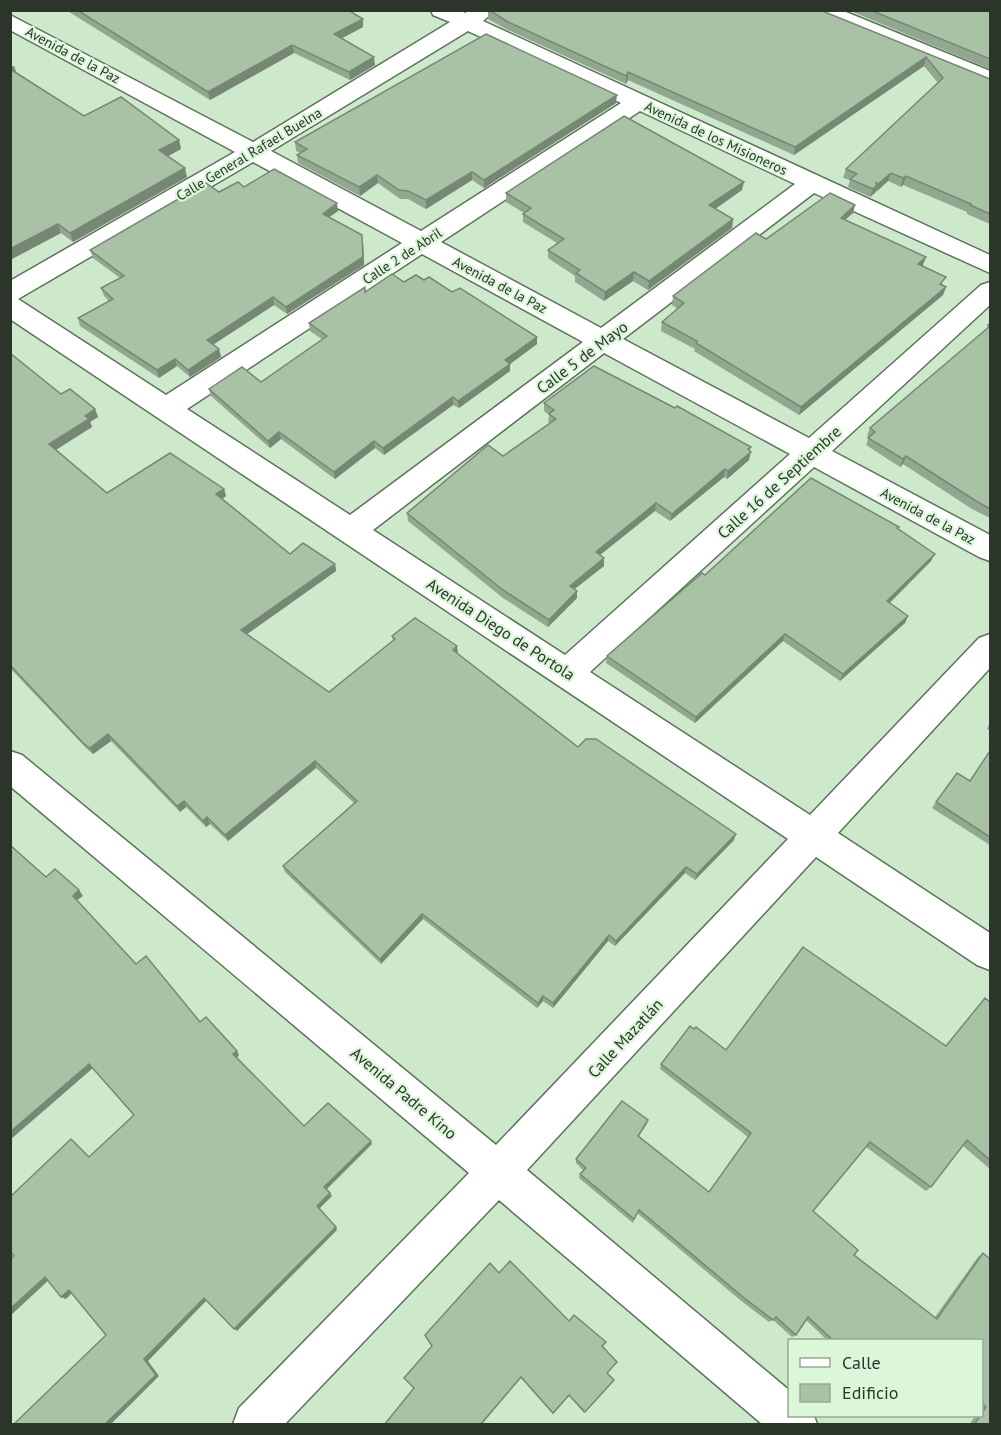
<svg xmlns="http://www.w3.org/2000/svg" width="1001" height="1435" viewBox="0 0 1001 1435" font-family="'PT Sans',sans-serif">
<rect width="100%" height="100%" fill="#cee8cc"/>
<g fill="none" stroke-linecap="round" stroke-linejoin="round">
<defs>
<g id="minor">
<path d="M431 10H460L465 13 470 10H490L492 13 483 21 990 255V273L814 193 623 339 809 438 981 285 990 282V305L832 451 990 535V561L979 557 814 467 590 672 810 815 979 638 990 634V668L838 833 990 933V970L977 965 816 857 527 1170 790 1391V1416H814L817 1424H762L499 1200 285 1424H233L239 1408 469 1173 10 786V751L22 755 496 1145 788 839 10 319V281L235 152 10 30V15L253 142 450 22 433 15ZM468 31 621 103 421 231 271 151ZM640 111 795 184 601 328 441 242ZM253 162 402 243 166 395 18 299ZM422 254 583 342 350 515 187 409ZM604 353 790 454 565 655 373 530Z"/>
<polygon points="811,10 841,10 990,71 990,86 813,15"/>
</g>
</defs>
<!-- minor casing -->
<use href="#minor" stroke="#5c735a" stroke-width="3"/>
<!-- minor -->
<use href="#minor" fill="#fff" fill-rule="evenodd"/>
</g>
<!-- wall -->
<g fill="#91a78f">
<polygon points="66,10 348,10 363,27 342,38 375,65 350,80 294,53 210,100"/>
<polygon points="820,10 990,79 990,224 967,214 967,212 903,185 901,187 888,181 870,197 848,187 850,180 843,178 846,169 938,83 924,66 794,155 628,80 626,84 508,30 488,19 488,11"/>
<polygon points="848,10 990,10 990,69"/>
<polygon points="14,66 16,72 84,116 179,140 181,149 168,156 187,177 73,242 61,233 10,260"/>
<polygon points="616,103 484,188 472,180 426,209 408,199 400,199 378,183 360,196 298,163 297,155 301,153 296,151 295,142"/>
<polygon points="244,187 338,211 329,217 363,242 364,265 287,314 274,305 213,345 219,349 221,357 190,377 177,366 159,378 80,326 78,318 109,301 104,296 101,288 120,278 93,258 90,250"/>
<polygon points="742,190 715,209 733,219 732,228 648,290 633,281 604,301 575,282 575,276 548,258 548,250 557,243 523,222 523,214 524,213 506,202 506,193"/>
<polygon points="855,205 853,213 845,220 926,257 922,266 946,287 943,295 799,415 694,351 695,349 661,331 662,322 678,309 672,305 673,296 766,239"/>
<polygon points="424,280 452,292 537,337 537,344 510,364 510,371 459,408 453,405 384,455 375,448 335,479 281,439 270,448 211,396 209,389 261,382 323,340 310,331 309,323 365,292 404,282"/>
<polygon points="990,323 990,518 972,509 903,464 900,467 866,445 869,437 867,436 870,428 986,330 988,325"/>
<polygon points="10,353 61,394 95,409 98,417 90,422 92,427 56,450 107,493 224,489 226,496 223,499 290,554 335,564 336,571 247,634 329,692 393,641 392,636 457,646 457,653 578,747 734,840 695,880 685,873 615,946 608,941 553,1008 543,1001 537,1008 423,919 381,964 285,872 283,866 354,803 316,768 228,841 210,824 206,827 186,807 180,812 111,741 93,754 87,749 10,668"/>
<polygon points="544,403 750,451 749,460 727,479 724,477 670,521 655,511 600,555 604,566 575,589 577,598 548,627 503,598 408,521 407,513 503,456 550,423 548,422 549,415 544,411"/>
<polygon points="898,529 931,561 890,603 908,616 905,623 840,681 783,641 695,723 606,663 607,656 705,575"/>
<polygon points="990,723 990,731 987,729"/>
<polygon points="990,751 990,845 932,808 936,802 970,781"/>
<polygon points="985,998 990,1002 990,1169 963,1146 931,1187 926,1191 866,1147 813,1211 854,1255 935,1317 978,1257 983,1253 990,1425 969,1425 975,1416 981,1416 981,1341 828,1341 806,1320 796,1335 792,1337 773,1320 769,1322 740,1300 637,1213 633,1223 579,1178 580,1174 583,1170 576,1163 576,1159 648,1120 647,1124 639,1136 709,1192 748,1137 660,1069 661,1064 726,1050 946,1046"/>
<polygon points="499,1273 569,1321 606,1342 603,1346 607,1373 614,1380 584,1413 569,1396 553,1414 521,1378 481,1425 384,1425 414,1388"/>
</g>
<!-- shaded-wall -->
<g fill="#768874">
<polygon points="363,19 363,27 335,42 334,34"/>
<polygon points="292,45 294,53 210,100 208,92"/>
<polygon points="374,57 375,65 350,80 349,72"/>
<polygon points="926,57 924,66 794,155 795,147"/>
<polygon points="14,66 17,75 10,71 10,67"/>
<polygon points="628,72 628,80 626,84 626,76"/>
<polygon points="617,95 616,103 484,188 484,180"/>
<polygon points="179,140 181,149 161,160 159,150"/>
<polygon points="185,168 187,177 73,242 70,233"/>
<polygon points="472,172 472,180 426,209 426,200"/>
<polygon points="891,173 888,181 876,192 878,184"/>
<polygon points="377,175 378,183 360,196 359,187"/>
<polygon points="906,176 903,185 901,187 903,178"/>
<polygon points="744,182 742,190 708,214 709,205"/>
<polygon points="877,185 875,193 870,197 873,189"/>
<polygon points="337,203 338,211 324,221 323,214"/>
<polygon points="855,205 853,213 838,226 841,218"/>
<polygon points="733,219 732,228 648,290 649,281"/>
<polygon points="58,224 61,233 10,260 10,249"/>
<polygon points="363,242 364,265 287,314 286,307"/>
<polygon points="926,257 923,265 915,273 918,264"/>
<polygon points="634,272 633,281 604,301 605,292"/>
<polygon points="946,287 943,295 799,415 801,407"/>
<polygon points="273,297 274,305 209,347 207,340"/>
<polygon points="537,337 537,344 510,364 510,371 459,408 458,401 505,360"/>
<polygon points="219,349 221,357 190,377 188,370"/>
<polygon points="175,359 177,366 159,378 157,370"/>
<polygon points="453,397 453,405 384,455 383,448"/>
<polygon points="95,409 98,417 90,422 92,427 52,452 49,444 85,416"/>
<polygon points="279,432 281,439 270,448 268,441"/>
<polygon points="374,441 375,448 335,479 334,472"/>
<polygon points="751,447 749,453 751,452 749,460 727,479 728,471"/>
<polygon points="906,456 903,464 900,467 903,459"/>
<polygon points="725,469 724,477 670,521 672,514"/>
<polygon points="224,489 226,496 219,501 216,494"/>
<polygon points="656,503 655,511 595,559 596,552"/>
<polygon points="935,554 931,561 884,608 887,601"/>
<polygon points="604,558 604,566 569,593 570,586"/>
<polygon points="335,564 336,571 243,637 241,630"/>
<polygon points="577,591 577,598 548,627 549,620"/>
<polygon points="908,616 905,623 840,681 843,674"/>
<polygon points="785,634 783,641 695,723 696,717"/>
<polygon points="457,646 458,653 453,657 453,650"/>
<polygon points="108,734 111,741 93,754 90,748"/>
<polygon points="315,761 316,768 228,841 225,835"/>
<polygon points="184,801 186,807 180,812 177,806"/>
<polygon points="207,817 210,824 206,827 203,821"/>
<polygon points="736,834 734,840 695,880 697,874"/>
<polygon points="686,867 685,873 615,946 616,941"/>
<polygon points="79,890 83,896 76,901 73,896"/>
<polygon points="422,914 423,919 381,964 380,959"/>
<polygon points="609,935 608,941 553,1008 553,1003"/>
<polygon points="543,996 543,1001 537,1008 538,1003"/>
<polygon points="237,1051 239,1055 236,1059 233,1054"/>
<polygon points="89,1064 93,1068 10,1140 10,1132"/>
<polygon points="371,1141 372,1144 326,1190 324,1187"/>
<polygon points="330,1193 332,1196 319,1209 317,1206"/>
<polygon points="336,1227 337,1230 237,1331 234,1329"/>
<polygon points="45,1277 50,1279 10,1316 10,1309"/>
<polygon points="69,1290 73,1292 66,1299 61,1297"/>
<polygon points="204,1298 207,1300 148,1361 159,1376 110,1425 104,1425 144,1359"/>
<polygon points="521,1377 481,1425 480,1425"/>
</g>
<!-- building -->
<g fill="#a9c2a6" stroke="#768874" stroke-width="1.5">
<polygon points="77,10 348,10 363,19 334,34 374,57 349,72 292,45 208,92"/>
<polygon points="489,10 820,10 990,79 990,214 970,205 971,204 906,176 903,178 891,173 878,184 876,183 877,185 873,189 850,179 857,174 846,169 943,78 926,57 795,147 628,72 626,76 508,22"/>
<polygon points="870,10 990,10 990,59"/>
<polygon points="486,34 617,95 484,180 472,172 426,200 408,191 399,190 377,175 359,187 297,155 307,149 295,142"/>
<polygon points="10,69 84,116 121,97 179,140 159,150 185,168 70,233 58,224 10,249"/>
<polygon points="624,116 744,182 709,205 733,219 649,281 634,272 605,292 576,273 580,270 548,250 564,239 523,214 531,208 506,193"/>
<polygon points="274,169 337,203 323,214 362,235 363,257 286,307 273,297 207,340 219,349 188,370 175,359 157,370 78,318 113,299 101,288 124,276 90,250 206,183 219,192 238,182 244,187"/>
<polygon points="830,193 855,205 841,218 926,257 918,264 946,277 940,284 946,287 801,407 696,343 697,341 662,322 684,303 673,296 756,233 766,239"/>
<polygon points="392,274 404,282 416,275 424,280 429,277 452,292 460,288 537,337 505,360 510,364 458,401 453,397 383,448 374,441 334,472 279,432 268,441 209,389 242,367 261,382 327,336 309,323 365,287 365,292"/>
<polygon points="990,323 990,509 976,501 906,456 903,459 868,438 875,432 870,428 990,326 988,325"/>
<polygon points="10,353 61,394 70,389 95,409 85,416 89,419 49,444 107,493 170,453 224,489 216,494 290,554 303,543 335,564 241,630 329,692 395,639 392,636 415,618 457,646 453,650 578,747 586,739 596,739 736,834 697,874 686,867 616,941 609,935 553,1003 543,996 538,1003 422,914 380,959 283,866 357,801 315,761 225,835 207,817 203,821 184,801 177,806 108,734 90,748 83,743 10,665"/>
<polygon points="594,366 675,408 677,406 751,447 748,449 751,452 728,471 725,469 672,514 656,503 596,552 604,558 570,586 577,591 549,620 503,590 407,513 488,445 503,456 556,419 549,414 554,410 544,403"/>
<polygon points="811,478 899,527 897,528 935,554 887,601 908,616 843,674 785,634 696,717 607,656 702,573 705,575"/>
<polygon points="990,751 990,837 936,802 957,773 970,781"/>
<polygon points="10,845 46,877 55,869 79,890 73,896 136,964 146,956 200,1022 206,1017 237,1051 233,1054 304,1126 328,1103 371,1141 324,1187 330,1193 317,1206 336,1227 234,1329 204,1298 144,1359 156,1375 104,1425 13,1425 106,1335 69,1290 61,1297 45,1277 10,1309 10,1260 14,1256 10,1251 10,1197 71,1139 89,1157 134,1115 89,1064 10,1132"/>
<polygon points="803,947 946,1046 985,998 990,1002 990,1160 967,1140 931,1187 870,1142 813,1211 858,1250 854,1255 937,1319 983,1253 990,1259 990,1425 974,1425 980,1416 981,1416 981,1414 986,1407 981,1402 981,1341 834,1341 808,1317 796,1335 776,1317 773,1320 743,1297 639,1210 634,1219 580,1174 586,1168 576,1159 622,1101 648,1120 638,1136 709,1192 751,1133 661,1064 690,1026 694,1029 696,1027 726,1050"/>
<polygon points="510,1261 569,1321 574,1315 606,1342 602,1346 617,1362 607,1373 614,1380 585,1412 569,1395 553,1413 521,1377 480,1425 384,1425 414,1388 404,1378 432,1346 425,1335 490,1263 499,1273"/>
</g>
<g text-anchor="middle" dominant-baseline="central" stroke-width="4.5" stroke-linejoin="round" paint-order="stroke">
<!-- far-street labels -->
<g font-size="14" fill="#2b352a" stroke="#dbf6d9">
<text transform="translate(73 55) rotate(28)">Avenida de la Paz</text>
<text transform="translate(716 138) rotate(25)">Avenida de los Misioneros</text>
<text transform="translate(249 154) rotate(-31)">Calle General Rafael Buelna</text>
<text transform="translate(402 256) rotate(-33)">Calle 2 de Abril</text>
<text transform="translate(500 285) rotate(28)">Avenida de la Paz</text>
<text transform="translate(928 516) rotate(28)">Avenida de la Paz</text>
</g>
<!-- street labels -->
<g font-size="16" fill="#2b352a" stroke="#dbf6d9">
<text transform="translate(582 357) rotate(-37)">Calle 5 de Mayo</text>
<text transform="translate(779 482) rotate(-42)">Calle 16 de Septiembre</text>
<text transform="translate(501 629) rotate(33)">Avenida Diego de Portola</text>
<text transform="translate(625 1038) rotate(-47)">Calle Mazatlán</text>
<text transform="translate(404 1093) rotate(40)">Avenida Padre Kino</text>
</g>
</g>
<!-- border -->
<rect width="1001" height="1435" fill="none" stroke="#2b352a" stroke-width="24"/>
<!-- legend -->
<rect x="788" y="1339" width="195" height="78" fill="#dbf6d9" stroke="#95a993" stroke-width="1.5"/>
<rect x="800" y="1358" width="30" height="9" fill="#ffffff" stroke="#95a993" stroke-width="1.5"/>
<text x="842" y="1369" font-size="18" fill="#2b352a">Calle</text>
<rect x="800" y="1384" width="30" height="18" fill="#a9c2a6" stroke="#95a993" stroke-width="1.5"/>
<text x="842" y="1399" font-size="18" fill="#2b352a">Edificio</text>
</svg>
